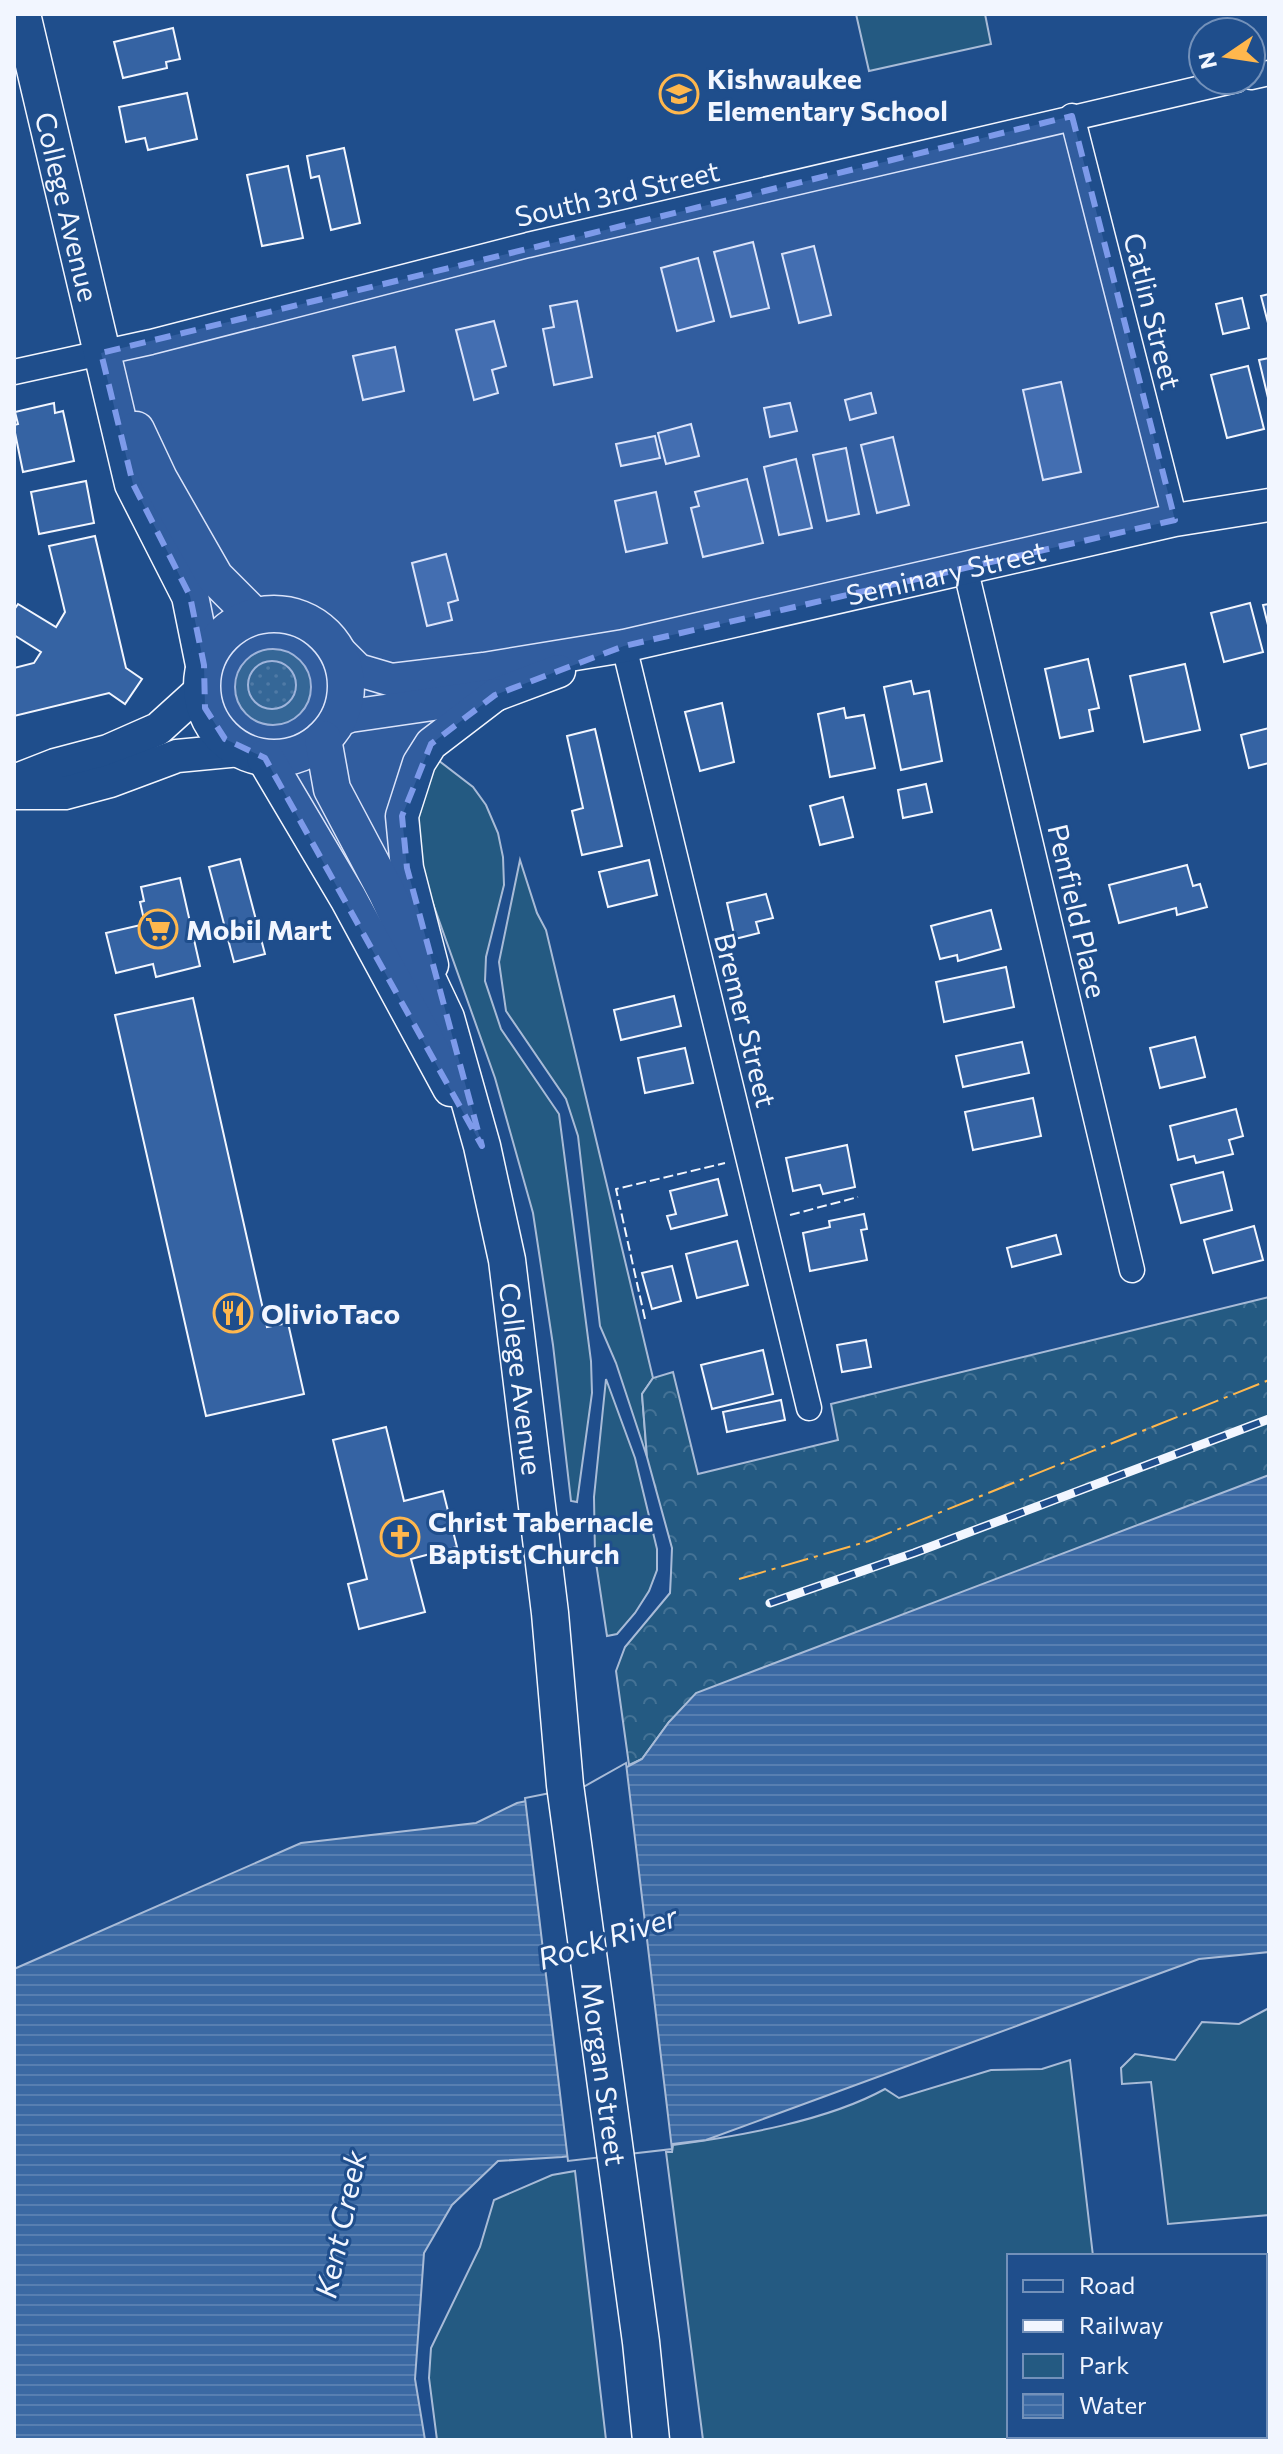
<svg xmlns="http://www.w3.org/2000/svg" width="1283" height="2454" viewBox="0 0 1283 2454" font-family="Commissioner,sans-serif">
<defs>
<pattern id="forest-crowns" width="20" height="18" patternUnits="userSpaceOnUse" patternTransform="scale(2)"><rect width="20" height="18" fill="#245a82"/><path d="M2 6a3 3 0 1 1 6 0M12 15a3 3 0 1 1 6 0" fill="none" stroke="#447295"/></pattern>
<pattern id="garden-dots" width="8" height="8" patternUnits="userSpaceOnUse" patternTransform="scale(2)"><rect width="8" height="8" fill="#245a82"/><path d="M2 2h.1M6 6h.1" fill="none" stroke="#447295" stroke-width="1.8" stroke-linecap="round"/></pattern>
<pattern id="water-rules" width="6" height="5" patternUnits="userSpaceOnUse" patternTransform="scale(2)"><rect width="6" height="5" fill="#3b69a3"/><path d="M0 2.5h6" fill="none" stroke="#587fb1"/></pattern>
</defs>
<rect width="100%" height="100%" fill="#1f4e8c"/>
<!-- green -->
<g fill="#245a82" stroke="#a8bbd7" stroke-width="2">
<polygon points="856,14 985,14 991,44 869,71"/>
<circle cx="273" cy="687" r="38"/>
<polygon points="434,757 473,787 486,805 498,833 503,857 504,885 486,957 485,981 501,1029 559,1114 591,1361 592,1393 577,1502 571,1501 553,1345 533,1213 495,1078 420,867 414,810"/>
<polygon points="520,860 537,913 546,930 653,1378 642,1394 647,1457 616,1363 600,1326 578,1136 566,1099 506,1011 499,962"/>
<polygon points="606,1379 635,1458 657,1549 657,1570 649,1591 635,1613 617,1634 607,1636 595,1556 594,1497"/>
<polygon points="1269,2008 1269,2215 1168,2224 1151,2082 1122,2084 1121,2068 1135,2054 1175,2060 1202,2022 1239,2024"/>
<path d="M1070 2060 1093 2256H1009V2436H1114V2440H703L666 2152H672L673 2145C739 2136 827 2121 885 2089L899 2098 991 2070 1042 2069Z"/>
<polygon points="575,2171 606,2440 437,2440 429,2378 431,2348 480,2247 494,2200 552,2175"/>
</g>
<!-- forest -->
<polygon fill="url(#forest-crowns)" stroke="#a8bbd7" stroke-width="2" points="1269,1297 1269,1476 669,1722 642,1759 629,1765 616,1671 625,1647 670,1593 671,1573 672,1548 647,1457 642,1394 653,1378 673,1372 698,1474 838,1440 831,1404"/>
<!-- garden -->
<circle fill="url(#garden-dots)" stroke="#a8bbd7" stroke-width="2" cx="272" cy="685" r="24"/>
<!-- water -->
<polygon fill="url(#water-rules)" stroke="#a8bbd7" stroke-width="2" points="1269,1475 1269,1952 1199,1959 706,2140 562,2157 498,2161 452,2205 424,2253 415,2379 425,2440 14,2440 14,1969 301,1843 476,1823 517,1803 586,1789 642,1759 669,1722 696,1693"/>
<!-- pier -->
<polygon fill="#1f4e8c" stroke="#a8bbd7" stroke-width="2" points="626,1763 672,2149 568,2161 525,1798 585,1786"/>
<!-- building -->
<g fill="#3563a3" stroke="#f2f6ff" stroke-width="2">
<polygon points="173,28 180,59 166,62 167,68 123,78 114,42"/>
<polygon points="187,93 197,139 148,150 145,138 126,142 119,107"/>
<polygon points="344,148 360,223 331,230 319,176 311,178 307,156"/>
<polygon points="288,166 303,238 262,246 247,175"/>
<polygon points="753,242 769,308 731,317 714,252"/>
<polygon points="814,246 831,315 799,323 782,254"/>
<polygon points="698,258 714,321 677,331 661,268"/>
<polygon points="1269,294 1269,322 1268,323 1261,296"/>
<polygon points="1242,298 1249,328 1223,334 1216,304"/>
<polygon points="577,301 592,377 554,385 543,329 554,327 550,306"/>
<polygon points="494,321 506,366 492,370 498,393 474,400 456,330"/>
<polygon points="395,347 404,391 363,400 353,356"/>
<polygon points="1269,358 1269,402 1259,360"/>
<polygon points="1248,366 1264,429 1227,438 1211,375"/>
<polygon points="1061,382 1081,472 1043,480 1023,390"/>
<polygon points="871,393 876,413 850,420 845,400"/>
<polygon points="54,403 55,413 63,411 74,461 23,472 14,428 14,425 18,424 15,412"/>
<polygon points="790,403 797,431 770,437 764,408"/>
<polygon points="691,424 699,456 666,464 658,433"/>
<polygon points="655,436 660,458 621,466 616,444"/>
<polygon points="893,437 909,505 877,513 861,445"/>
<polygon points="846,448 859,514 827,521 813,455"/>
<polygon points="796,459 812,528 779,535 764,467"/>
<polygon points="747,479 763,543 703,557 691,508 699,506 695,492"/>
<polygon points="86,481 94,523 39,534 31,492"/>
<polygon points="656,492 667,543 626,552 615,501"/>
<polygon points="95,536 126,668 142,679 125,704 109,693 14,716 14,668 34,663 41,652 14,635 14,610 18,604 56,627 65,612 49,546"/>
<polygon points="446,554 458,600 448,603 452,620 427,626 412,563"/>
<polygon points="1250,603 1263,652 1224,662 1211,613"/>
<polygon points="1269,604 1269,629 1263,605"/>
<polygon points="1088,659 1099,708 1089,710 1093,731 1060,738 1045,669"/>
<polygon points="1185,664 1200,730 1144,742 1130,676"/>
<polygon points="911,681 914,694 929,691 942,761 901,770 884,687"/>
<polygon points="722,703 734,762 700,771 685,712"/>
<polygon points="844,708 846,718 864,715 875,768 830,777 818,714"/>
<polygon points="1269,728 1269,763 1249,768 1241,735"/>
<polygon points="595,729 622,846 582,855 572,811 583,808 567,736"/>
<polygon points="926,784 932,812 903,818 898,790"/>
<polygon points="843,797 853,837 820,845 810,806"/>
<polygon points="240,859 265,954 234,962 209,867"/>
<polygon points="649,860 657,895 608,907 599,872"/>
<polygon points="1187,865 1193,886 1200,884 1207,907 1177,915 1176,908 1119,923 1109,885"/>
<polygon points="180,878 200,966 156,977 153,964 116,973 106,933 145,924 140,902 144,901 141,887"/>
<polygon points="766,894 773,918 756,922 759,933 735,939 727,903"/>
<polygon points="991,910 1001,949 958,961 957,955 940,959 931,926"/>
<polygon points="1006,967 1014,1007 944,1022 936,982"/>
<polygon points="674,996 681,1026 621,1040 614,1010"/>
<polygon points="193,998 267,1327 288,1323 304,1394 206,1416 115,1015"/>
<polygon points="1195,1037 1205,1077 1160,1088 1150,1048"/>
<polygon points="1022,1042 1029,1073 963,1087 956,1056"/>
<polygon points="685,1048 693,1083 645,1093 638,1058"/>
<polygon points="1033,1098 1041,1136 973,1150 965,1112"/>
<polygon points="1236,1109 1243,1136 1229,1140 1233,1154 1196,1163 1194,1156 1178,1160 1170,1126"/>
<polygon points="847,1145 855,1187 823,1194 820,1185 793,1191 786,1158"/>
<polygon points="1223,1172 1232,1210 1181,1223 1171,1185"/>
<polygon points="718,1179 727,1215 671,1229 667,1216 676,1214 670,1191"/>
<polygon points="864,1214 867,1229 861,1230 867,1260 810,1271 803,1233 830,1227 829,1221"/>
<polygon points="1254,1226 1263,1260 1213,1273 1204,1240"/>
<polygon points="1056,1235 1061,1254 1012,1267 1007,1248"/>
<polygon points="737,1241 748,1285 697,1298 686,1254"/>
<polygon points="672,1266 681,1301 652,1309 642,1273"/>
<polygon points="866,1340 871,1367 842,1372 837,1345"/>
<polygon points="763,1350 773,1394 712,1409 701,1365"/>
<polygon points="781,1400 785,1420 727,1432 723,1412"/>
<polygon points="386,1427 404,1501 443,1491 457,1547 411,1559 425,1612 359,1629 348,1584 367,1579 333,1440"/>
<polygon points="1265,2260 1269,2260 1269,2322 1265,2285"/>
<polygon points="1265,2323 1269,2355 1269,2396 1265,2397"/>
</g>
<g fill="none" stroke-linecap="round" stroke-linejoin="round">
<defs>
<g id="minor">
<polyline points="1251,77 1269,73"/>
<polyline points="1072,116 1175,520"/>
<polyline points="14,372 151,342 528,245 1236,80"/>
<polyline points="965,567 1132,1270"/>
<polyline points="624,646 809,1408"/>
</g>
<g id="tertiary">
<path id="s1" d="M334 646 358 670 392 680 484 669 624 646 1175 520 1269 505"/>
<polyline points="337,721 350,716 495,695 559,671"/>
<polyline points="14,781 55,765 108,751 158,729 201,690"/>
<polyline points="14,793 65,793 110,781 177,756 240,750"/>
<polyline points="432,965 407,868 402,816 419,763 431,744 495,695"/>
</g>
<g id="secondary">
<path id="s2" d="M22 14 133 484 190 596 204 665"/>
<polyline points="136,430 159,479 215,577 254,616"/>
<circle cx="274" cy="686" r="72"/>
<path id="s3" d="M323 739 332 789 386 891 446 1018 482 1146 507 1260 550 1613 565 1785 641 2342 651 2440"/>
<polyline points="265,758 348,898 451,1088"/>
</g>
</defs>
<!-- minor casing -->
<use href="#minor" stroke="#f2f6ff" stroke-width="27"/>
<!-- tertiary casing -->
<use href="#tertiary" stroke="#f2f6ff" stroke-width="35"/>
<!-- secondary casing -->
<use href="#secondary" stroke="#f2f6ff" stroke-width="39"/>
<!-- minor -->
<use href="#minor" stroke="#1f4e8c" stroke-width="24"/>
<!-- tertiary -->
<use href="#tertiary" stroke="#1f4e8c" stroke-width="32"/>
<!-- secondary -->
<use href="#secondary" stroke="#1f4e8c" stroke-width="36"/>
<defs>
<polyline id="rail" points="770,1603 914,1553 1269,1419"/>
</defs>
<!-- rail casing -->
<use href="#rail" stroke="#f2f6ff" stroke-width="9"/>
<!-- rail -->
<use href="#rail" stroke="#1f4e8c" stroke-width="6" stroke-dasharray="18" stroke-linecap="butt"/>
<!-- fence -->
<g stroke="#f2f6ff" stroke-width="2" stroke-dasharray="10 4" stroke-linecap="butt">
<polyline points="790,1215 858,1197"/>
<polyline points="645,1319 616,1189 725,1163"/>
</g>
<!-- power -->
<polyline stroke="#ffb74d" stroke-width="2" stroke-dasharray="28 6 4 6" stroke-linecap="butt" points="739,1579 869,1541 1269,1380"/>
</g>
<!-- marked area -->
<path fill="#7d9aea" fill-opacity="0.2" stroke="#7d9aea" stroke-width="6" stroke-dasharray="16 10" stroke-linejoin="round" d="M1072 116 1175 520 624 646 495 695 431 744 402 816 407 868 482 1146 265 758 225 739 205 708 204 665 190 596 133 484 101 353Z"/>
<!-- icons -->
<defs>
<symbol id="school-ring" viewBox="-11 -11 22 22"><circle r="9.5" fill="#1f4e8c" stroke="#ffb74d" stroke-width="1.5"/><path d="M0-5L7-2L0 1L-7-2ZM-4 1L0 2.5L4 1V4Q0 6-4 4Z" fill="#ffb74d"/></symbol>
<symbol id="supermarket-ring" viewBox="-11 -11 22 22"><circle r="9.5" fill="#1f4e8c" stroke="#ffb74d" stroke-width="1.5"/><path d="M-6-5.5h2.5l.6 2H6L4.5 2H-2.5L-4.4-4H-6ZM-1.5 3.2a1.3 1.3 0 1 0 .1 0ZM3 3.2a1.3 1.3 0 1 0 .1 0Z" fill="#ffb74d"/></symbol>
<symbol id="restaurant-ring" viewBox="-11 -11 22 22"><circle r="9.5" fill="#1f4e8c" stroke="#ffb74d" stroke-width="1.5"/><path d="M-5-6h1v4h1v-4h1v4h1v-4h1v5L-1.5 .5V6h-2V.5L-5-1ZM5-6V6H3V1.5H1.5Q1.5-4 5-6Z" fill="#ffb74d"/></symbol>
<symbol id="church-ring" viewBox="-11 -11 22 22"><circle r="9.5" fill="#1f4e8c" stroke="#ffb74d" stroke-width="1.5"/><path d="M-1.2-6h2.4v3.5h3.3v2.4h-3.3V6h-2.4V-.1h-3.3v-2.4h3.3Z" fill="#ffb74d"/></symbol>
</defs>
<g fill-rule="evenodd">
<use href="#school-ring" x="657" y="72" width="44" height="44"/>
<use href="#supermarket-ring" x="136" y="907" width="44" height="44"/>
<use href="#restaurant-ring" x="211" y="1291" width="44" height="44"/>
<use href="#church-ring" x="378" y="1515" width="44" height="44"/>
</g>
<g text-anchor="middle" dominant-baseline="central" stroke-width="6" stroke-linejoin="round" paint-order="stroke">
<!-- poi labels -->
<g font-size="28" font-weight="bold" fill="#f2f6ff" stroke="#1f4e8c" text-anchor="start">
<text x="707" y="78">Kishwaukee<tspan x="707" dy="32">Elementary School</tspan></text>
<text x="186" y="929">Mobil Mart</text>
<text x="261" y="1313">OlivioTaco</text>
<text x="428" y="1521">Christ Tabernacle<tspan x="428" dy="32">Baptist Church</tspan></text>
</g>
<!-- street labels -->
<g font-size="28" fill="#f2f6ff" stroke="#1f4e8c">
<text transform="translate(617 193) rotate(-13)">South 3rd Street</text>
<text stroke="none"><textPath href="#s2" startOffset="198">College Avenue</textPath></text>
<text transform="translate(1153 311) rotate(76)">Catlin Street</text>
<text stroke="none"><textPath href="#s1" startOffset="634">Seminary Street</textPath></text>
<text transform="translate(1078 911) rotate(77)">Penfield Place</text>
<text transform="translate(746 1020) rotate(76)">Bremer Street</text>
<text stroke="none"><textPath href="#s3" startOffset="676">College Avenue</textPath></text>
<text stroke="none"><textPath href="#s3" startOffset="1376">Morgan Street</textPath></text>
</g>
<!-- water labels -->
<g font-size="30" font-style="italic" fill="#f2f6ff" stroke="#1f4e8c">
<text transform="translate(607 1936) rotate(-18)">Rock River</text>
<text transform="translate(339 2224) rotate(-78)">Kent Creek</text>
</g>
</g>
<!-- border -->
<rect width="1283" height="2454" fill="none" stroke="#f2f6ff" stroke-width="32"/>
<!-- legend -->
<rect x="1007" y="2254" width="260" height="184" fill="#1f4e8c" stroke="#7391ba" stroke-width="2"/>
<rect x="1023" y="2280" width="40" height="12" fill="#1f4e8c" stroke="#7391ba" stroke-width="2"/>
<text x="1079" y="2294" font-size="24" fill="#f2f6ff">Road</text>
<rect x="1023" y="2320" width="40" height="12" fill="#f2f6ff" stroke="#7391ba" stroke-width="2"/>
<text x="1079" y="2334" font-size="24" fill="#f2f6ff">Railway</text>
<rect x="1023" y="2354" width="40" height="24" fill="#245a82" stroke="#7391ba" stroke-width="2"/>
<text x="1079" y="2374" font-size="24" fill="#f2f6ff">Park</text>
<rect x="1023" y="2394" width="40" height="24" fill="url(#water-rules)" stroke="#7391ba" stroke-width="2"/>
<text x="1079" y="2414" font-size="24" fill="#f2f6ff">Water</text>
<!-- north arrow -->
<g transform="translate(1227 56) rotate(257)"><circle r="38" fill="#1f4e8c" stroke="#7391ba" stroke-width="2"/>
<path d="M0-6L14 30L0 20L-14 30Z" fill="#ffb74d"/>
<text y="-12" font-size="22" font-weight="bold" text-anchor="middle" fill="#f2f6ff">N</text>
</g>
</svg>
